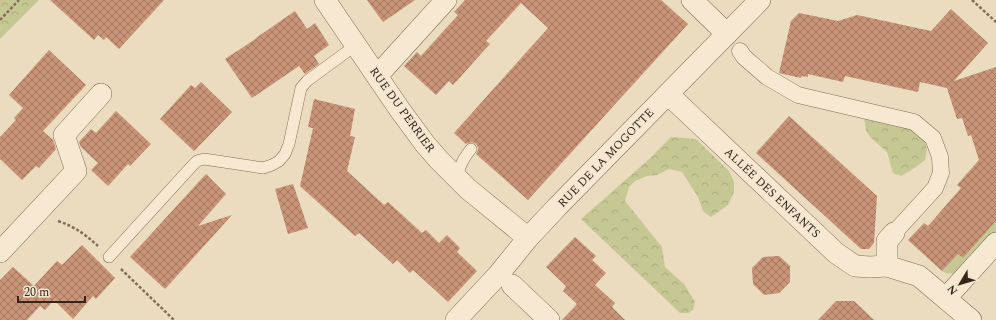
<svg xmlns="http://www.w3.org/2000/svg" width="996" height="320" viewBox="0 0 996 320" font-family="Spectral,serif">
<defs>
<pattern id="forest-crowns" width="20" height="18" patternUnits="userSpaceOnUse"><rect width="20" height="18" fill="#c6c894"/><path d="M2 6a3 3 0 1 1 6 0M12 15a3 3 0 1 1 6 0" fill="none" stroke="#abac7f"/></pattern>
<pattern id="building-cross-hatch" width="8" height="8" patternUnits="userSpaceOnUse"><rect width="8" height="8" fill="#c89376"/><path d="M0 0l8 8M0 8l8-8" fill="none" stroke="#a37860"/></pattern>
</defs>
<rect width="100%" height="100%" fill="#ebdbbf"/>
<!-- grass -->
<path fill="#c6c894" d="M996 221V236L956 273C951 274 946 274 942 271L958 254 963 258Z"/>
<!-- forest -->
<g fill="url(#forest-crowns)">
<polygon points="0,0 39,0 0,39"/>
<polygon points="864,117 905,123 925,141 927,150 925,160 913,169 901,176 893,173 887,152 871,138 866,131"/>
<polygon points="671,137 696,139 729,171 734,182 734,192 728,205 711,217 703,211 698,197 682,172 669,169 657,175 647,176 635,181 629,187 625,201 662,247 665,267 684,284 695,302 693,310 688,313 680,313 581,219 648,160"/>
</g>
<!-- building -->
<g fill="url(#building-cross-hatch)">
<polygon points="50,0 164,0 119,49 106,37 104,40 98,35 94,40"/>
<polygon points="367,0 415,0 383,22"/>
<polygon points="465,0 661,0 688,24 528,200 476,154 478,150 478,147 476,144 472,142 466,144 454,133 548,28 521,3 486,41 490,44 453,85 449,81 436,95 404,66 417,52 421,56 458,15 454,12"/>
<polygon points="951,9 988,43 954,81 996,67 996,221 963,258 958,254 942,271 908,240 924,223 928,226 961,188 957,185 979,160 971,135 968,136 962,118 957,119 947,88 920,82 918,92 845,76 843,82 808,74 808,77 802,76 801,78 779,73 791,21 799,13 838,21 857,15 931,31"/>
<polygon points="295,11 307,29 315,23 329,45 314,56 319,64 305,74 299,66 252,98 225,59 257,38 256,38"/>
<polygon points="49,50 86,85 43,131 53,140 56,149 39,168 36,166 22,180 0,159 0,137 16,120 14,118 23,108 9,95"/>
<polygon points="201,82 232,112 194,151 160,119 191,85 195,88"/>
<polygon points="314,99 355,109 350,136 355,137 347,171 384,205 388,202 422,233 426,230 439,243 447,235 460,248 457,252 477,271 448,302 413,270 410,273 397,260 393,264 359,233 355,236 300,186 313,128 308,127"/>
<polygon points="116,111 151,144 130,166 128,164 108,186 91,170 98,163 81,147 79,142 91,129 96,133"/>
<polygon points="789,116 877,196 874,243 869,249 861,249 756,153"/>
<polygon points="206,174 226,194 198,226 232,215 165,289 130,257"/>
<polygon points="293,184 308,228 288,234 275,189"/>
<polygon points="575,237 596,256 592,260 606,273 595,285 615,303 612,307 625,320 562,320 577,304 563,291 566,286 546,267"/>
<polygon points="82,245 115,278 96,299 93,296 73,319 54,300 45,310 40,306 27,320 0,320 0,280 13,267 34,286 57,261 62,265"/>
<polygon points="779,256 790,266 790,282 779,293 764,295 753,284 752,268 763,257"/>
<polygon points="836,301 854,301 874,320 818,320"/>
</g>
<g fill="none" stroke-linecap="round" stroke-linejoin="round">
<defs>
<g id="service">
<path d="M457 178C460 165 463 159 471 149"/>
<polyline points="109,257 192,166 197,161 204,159 263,168 272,165 279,161 285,154 289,144 301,88 307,81 356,45"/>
</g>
<polyline id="pedestrian" points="740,51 744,57 767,77 798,95 914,122 933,138 940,157 941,173 935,188 894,233"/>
<g id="minor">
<polyline points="325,0 400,110 425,144 439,160 468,189 528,238"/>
<polyline points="692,0 727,34"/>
<polyline points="377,76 446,0"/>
<polyline points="668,94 836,253 855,266 870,267 887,266 919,276 971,320"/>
<polyline points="0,252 76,171 64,135 101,94"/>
<polyline points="887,266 887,241 894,233"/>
<polyline points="512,285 549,320"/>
<polyline points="946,298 996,243"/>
<polyline points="456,320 498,275 528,238 557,207 760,0"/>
</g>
</defs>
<!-- service casing -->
<use href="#service" stroke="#836c58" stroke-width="12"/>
<!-- pedestrian casing -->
<use href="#pedestrian" stroke="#836c58" stroke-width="17"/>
<!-- minor casing -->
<use href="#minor" stroke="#836c58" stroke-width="22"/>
<!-- path -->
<g stroke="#836c58" stroke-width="2.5" stroke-dasharray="3 2" stroke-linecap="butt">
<polyline points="972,0 996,22"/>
<polyline points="0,20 19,0"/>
<path d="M58 221C75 227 85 234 98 246"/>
<polyline points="121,269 174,320"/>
</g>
<!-- service -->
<use href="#service" stroke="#f7e9d1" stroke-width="11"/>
<!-- pedestrian -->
<use href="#pedestrian" stroke="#f7e9d1" stroke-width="16"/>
<!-- minor -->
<use href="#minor" stroke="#f7e9d1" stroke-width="21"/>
</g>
<g text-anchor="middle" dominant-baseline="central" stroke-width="3.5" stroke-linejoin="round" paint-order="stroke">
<!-- street labels -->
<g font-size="12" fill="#33261c" stroke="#f3e6ce">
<text transform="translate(402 110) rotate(54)">RUE DU PERRIER</text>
<text transform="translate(606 158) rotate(-46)">RUE DE LA MOGOTTE</text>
<text transform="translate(772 193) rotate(43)">ALLÉE DES ENFANTS</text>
</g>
</g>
<!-- north arrow -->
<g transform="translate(960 284) rotate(232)" stroke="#f3e6ce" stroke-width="3" paint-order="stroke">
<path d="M0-3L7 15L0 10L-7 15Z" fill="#33261c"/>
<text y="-6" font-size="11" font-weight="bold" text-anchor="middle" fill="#33261c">N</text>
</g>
<!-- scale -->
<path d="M18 296v6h67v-6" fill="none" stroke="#33261c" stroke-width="2"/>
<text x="24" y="296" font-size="12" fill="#33261c" stroke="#f3e6ce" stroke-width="3" paint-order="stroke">20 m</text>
</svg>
